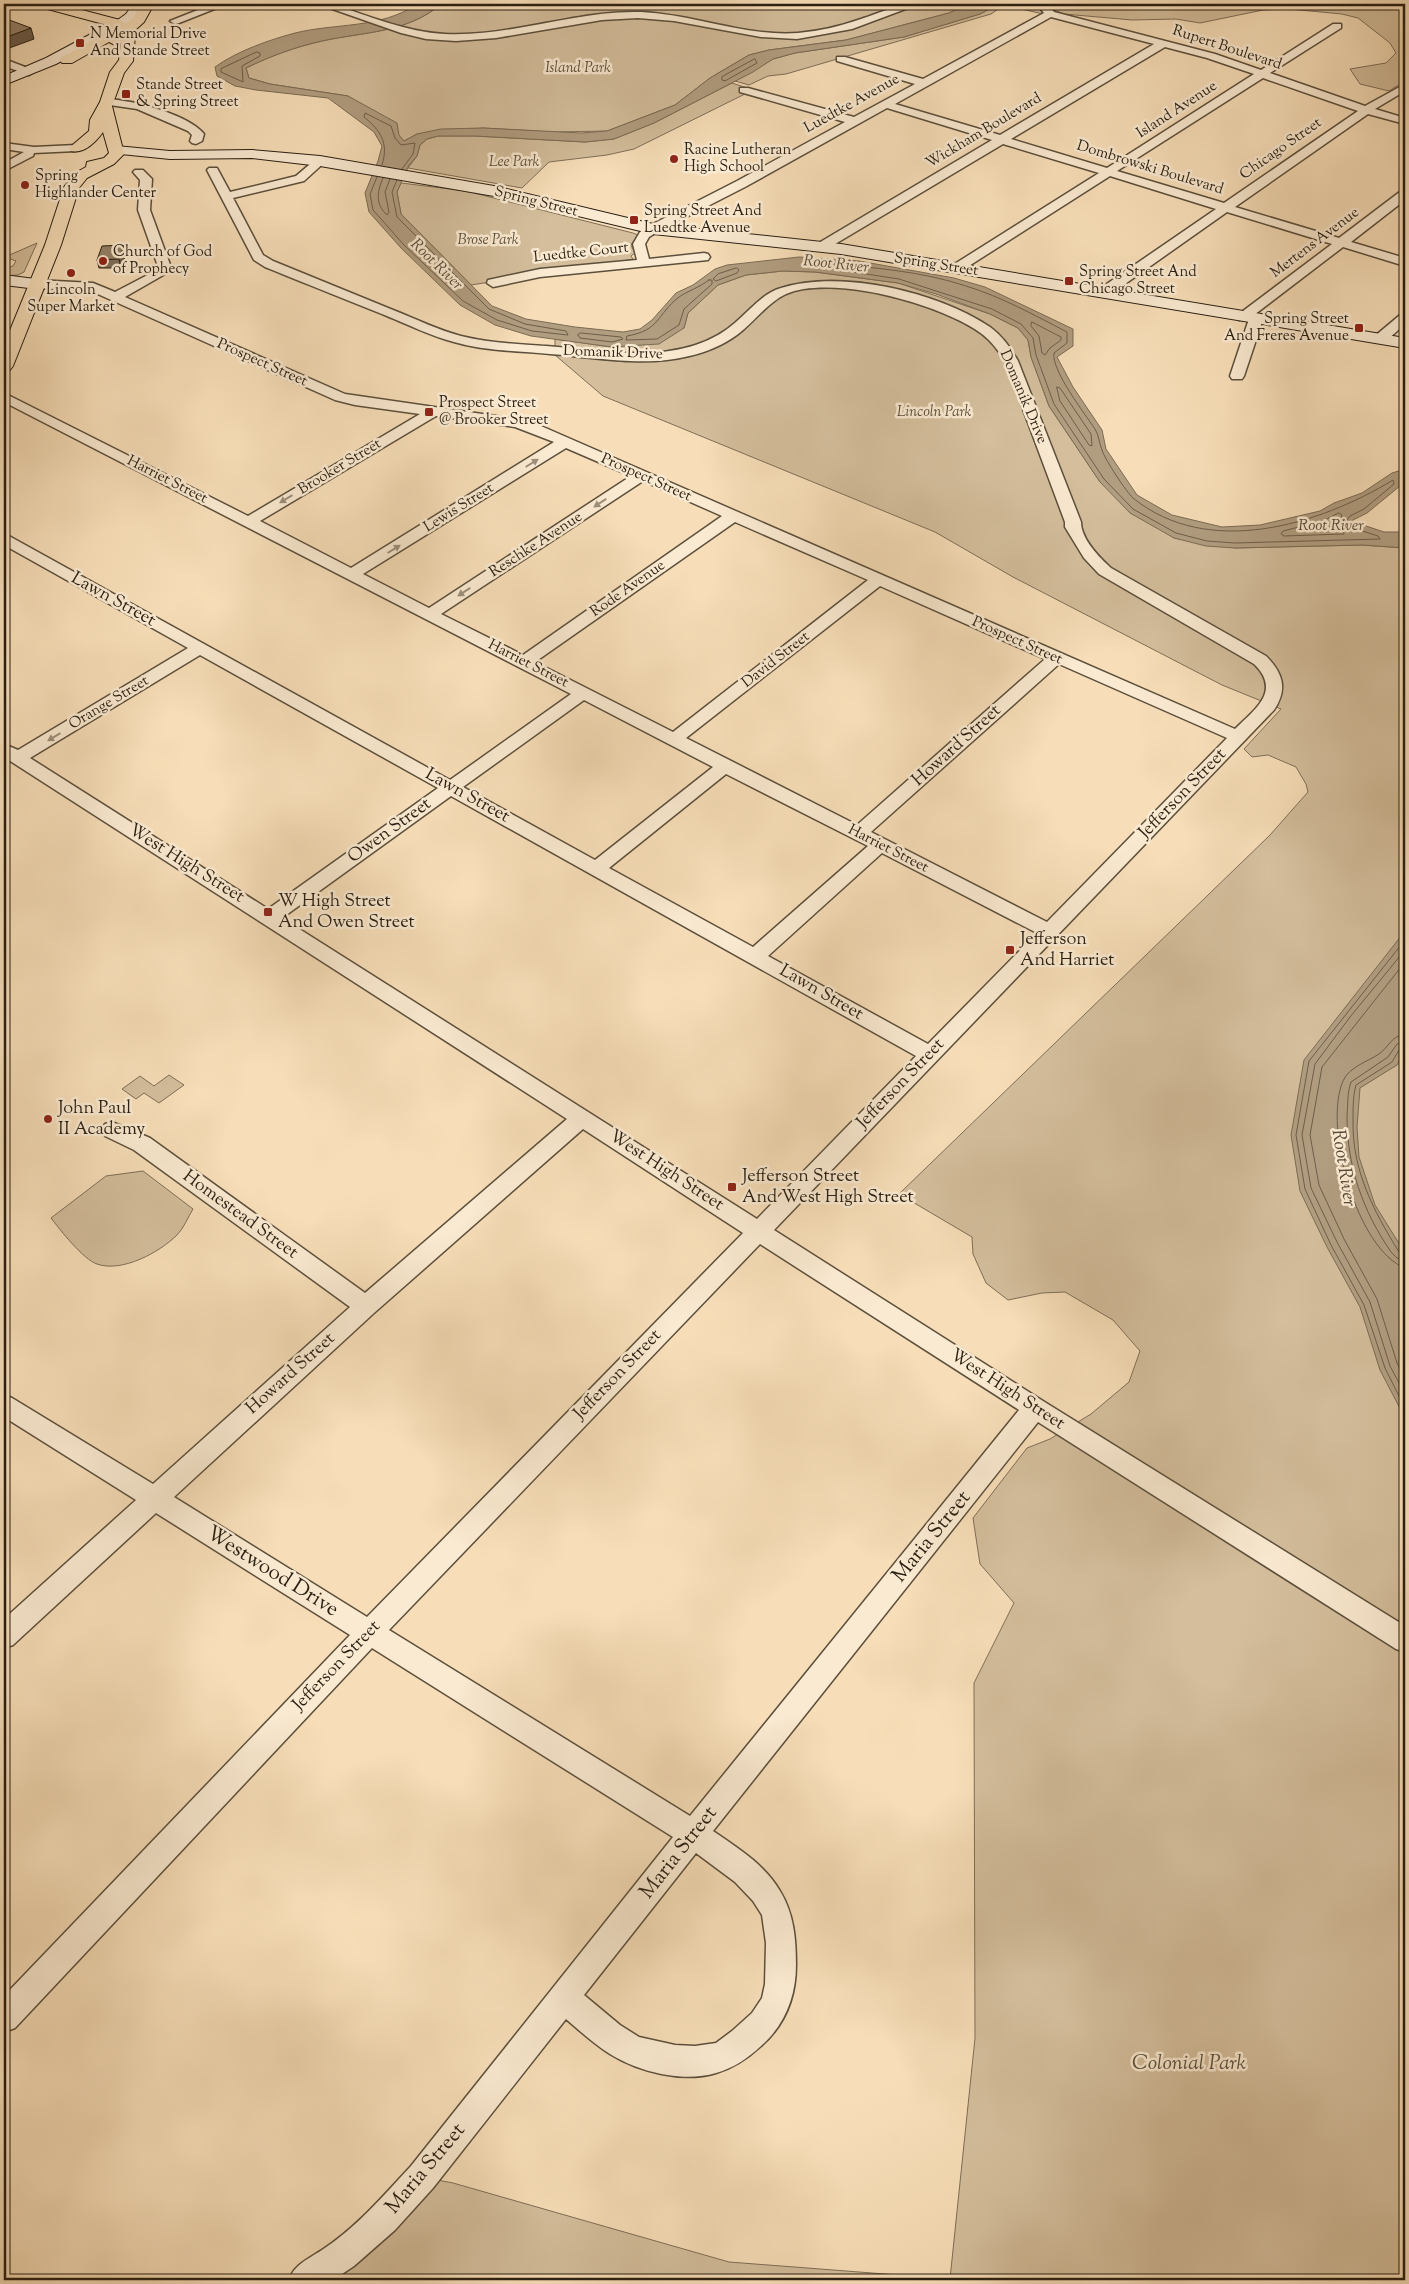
<svg xmlns="http://www.w3.org/2000/svg" width="1409" height="2284" viewBox="0 0 1409 2284" font-family="'Sorts Mill Goudy',serif">
<rect width="100%" height="100%" fill="#f7deb8"/>
<filter id="stains"><feTurbulence type="fractalNoise" baseFrequency=".004" numOctaves="4"/><feColorMatrix values="0 0 0 0 .2 0 0 0 0 .09 0 0 0 0 .02 0 0 0 .5 -.17"/></filter>
<radialGradient id="worn" r=".72"><stop offset=".6" stop-color="#630" stop-opacity="0"/><stop offset="1" stop-color="#630" stop-opacity=".3"/></radialGradient>
<!-- green -->
<g fill="#d4be9c" stroke="#7e6e58">
<path d="M441 4H655C690 8 726 7 762 4H969L949 13 846 40 769 50 749 55 710 78 675 105 607 131 553 132 483 128 417 134 404 141 366 107 348 96 270 84 249 78 246 68C270 56 295 47 322 41 362 32 408 33 441 4Z"/>
<polygon points="999,4 1036,4 1043,14 1004,5 991,14 786,74 768,76 749,85 735,81 773,59 795,53 904,37 980,14"/>
<polygon points="1049,4 1375,4 1405,7 1405,81 1389,91 1360,84 1350,69 1386,63 1396,53 1390,43 1358,18 1342,14 1289,9 1263,10 1200,23 1176,19 1132,20 1064,14 1054,10"/>
<polygon points="732,83 753,90 634,149 607,155 549,162 522,188 408,168 417,156 420,145 427,139 438,136 475,136 585,142 614,139 654,123"/>
<polygon points="401,183 466,191 633,233 638,235 631,245 635,253 631,256 633,259 624,261 471,285 401,214 397,192"/>
<polygon points="37,243 24,272 18,275 4,276 4,269 13,266 16,261 5,257"/>
<polygon points="783,271 815,272 898,283 990,314 1018,328 1028,340 1031,357 1049,406 1100,482 1154,525 1174,538 1235,548 1362,545 1405,548 1405,2280 305,2280 343,2255 422,2177 453,2183 729,2262 950,2279 975,2038 974,1683 1014,1603 980,1564 973,1518 1027,1448 1050,1439 1091,1414 1129,1382 1140,1351 1113,1320 1065,1292 1042,1293 1008,1300 986,1283 973,1254 972,1237 899,1194 1270,835 1308,792 1306,784 1296,767 1268,755 1252,757 1244,749 1281,709 1222,685 1013,577 935,532 603,396 555,355 555,339 612,347 684,328 688,313 718,285 746,275"/>
<polygon points="169,1075 184,1085 159,1103 144,1093 136,1099 122,1089 140,1076 154,1086"/>
<path d="M143 1171 193 1209C188 1217 184 1228 177 1235 160 1252 122 1273 97 1264 84 1260 60 1230 51 1218L106 1176Z"/>
</g>
<!-- water -->
<g fill="#b19d80" stroke="#7b6b54">
<path d="M417 4H441C408 33 362 32 322 41 295 47 271 56 246 68L249 78 270 84 348 96 397 123 399 135 404 141 417 134 441 129 483 128 581 133 607 131 675 105 710 78 749 55 769 50 846 40 949 13 969 4H999L980 14 904 37 795 53 773 59 753 72 654 123 614 139 585 142 475 136H438L427 139 420 145 417 156 409 165 397 192 401 214 492 306 526 319 575 327 623 332 640 329 652 320 676 293 693 285 715 269 727 265 799 257 859 261 954 278 985 287 1073 329V346L1057 357 1073 387 1102 430 1106 449 1137 495 1172 515 1222 527 1260 525 1320 511 1334 503 1362 493 1392 473 1405 469V485L1400 486 1367 513 1351 521 1384 532H1405V548L1362 545 1235 548 1206 546 1174 538 1130 513 1100 482 1049 406 1031 357 1028 340 1018 328 990 314 936 294 898 283 815 272 783 271 746 275 718 285 688 313 684 328 659 344 612 347 531 336 495 325 460 305 401 248 369 212 365 193 378 161 382 146 374 132 328 98 256 90 235 86 217 76 215 67C237 51 269 40 295 33 335 23 381 29 417 4Z"/>
<polygon points="1405,931 1405,1049 1397,1065 1360,1088 1357,1127 1359,1157 1375,1205 1405,1253 1405,1418 1380,1370 1360,1307 1327,1247 1300,1191 1291,1135 1304,1060"/>
</g>
<g fill="none" stroke-linecap="round" stroke-linejoin="round">
<!-- shore -->
<g stroke="#6d5e4a" stroke-width="1">
<polygon points="257,52 260,53 260,56 242,66 243,82 221,72 221,69"/>
<polygon points="755,59 757,63 725,81 722,80 722,77"/>
<path d="M382 165C389 143 381 131 364 117L365 113 391 126 395 138 401 145 415 143 413 154 402 169"/>
<polyline points="377,177 370,194 373,210 404,245 463,301 497,320 532,331 568,335 566,331 525,324 489,309 397,217 392,192 397,180"/>
<path d="M383 178C377 192 375 204 387 215L389 212 385 192 390 179"/>
<path d="M827 263C874 268 921 271 966 286 1002 297 1034 315 1067 332V343L1054 353C1051 370 1085 414 1095 429 1099 435 1099 443 1102 450 1104 458 1127 493 1133 498 1208 559 1319 525 1393 480L1394 484 1364 509 1350 516 1347 520 1350 527 1378 536 1380 539 1235 543 1207 541 1176 533 1133 509 1104 479 1054 404 1036 355 1033 338 1021 324 992 309 899 279 827 268 825 266Z"/>
<polygon points="737,268 739,270 737,273 716,281 713,279 718,274"/>
<path d="M709 280H712V284L684 309 679 325 657 339 626 340 627 336C661 330 656 315 679 297 686 292 700 287 709 280Z"/>
<polygon points="1032,322 1061,337 1061,340 1050,348 1045,355 1042,353 1039,336 1031,326"/>
<polygon points="581,333 621,337 623,339 612,342 580,338 578,335"/>
<polygon points="1057,387 1060,388 1091,434 1092,446 1089,445 1060,401"/>
<polygon points="1339,513 1342,515 1341,524 1344,534 1284,536 1281,534 1283,531 1323,521"/>
<polyline points="1405,940 1309,1061 1296,1135 1305,1189 1331,1245 1364,1305 1385,1368 1405,1408"/>
<polyline points="1405,950 1350,1017 1315,1064 1302,1135 1311,1188 1337,1242 1370,1302 1390,1366 1405,1394"/>
<polyline points="1405,962 1322,1067 1310,1135 1319,1185 1344,1239 1377,1299 1397,1363 1405,1378"/>
<path d="M1405 1034C1391 1036 1389 1047 1379 1054 1367 1062 1349 1067 1343 1081 1323 1127 1357 1250 1405 1268"/>
<path d="M1405 1042 1397 1044 1388 1057 1351 1082C1347 1093 1348 1105 1347 1116 1347 1167 1363 1211 1391 1252L1397 1258 1405 1261"/>
<path d="M1405 1048 1399 1050 1392 1062 1356 1085C1353 1096 1353 1108 1353 1120 1352 1170 1373 1210 1399 1252L1405 1254"/>
</g>
<defs>
<g id="street">
<polygon points="213,4 227,4 179,23 175,24 170,21"/>
<path d="M318 4H332C369 16 406 32 445 34 512 37 575 10 641 12 694 14 745 37 798 33 820 31 841 26 861 19 880 13 899 3 919 4L852 29 797 39 761 37 674 21 638 18 602 20 496 38 456 41 426 39 401 33Z"/>
<path d="M1037 4H1047L1054 12 1215 54 1261 70 1333 24H1341V28L1270 73 1365 106 1405 84V91L1375 109 1405 118V124L1368 114 1235 207 1339 238 1401 191 1405 190V200L1351 242 1405 258V266L1343 247 1254 315 1261 316 1263 319 1244 376 1242 379H1232L1230 376 1249 319 1239 320 1237 317 1239 314 1332 244 1227 212 1108 296H1098L1097 293 1098 290 1216 209 1110 176 961 271H953L951 268 953 265 1099 173 1003 144 825 250H817L815 247 817 244 992 140 887 108 745 187 657 232 649 237 645 244 649 259 704 253 708 254 710 257 708 260 540 277 493 287 487 283 488 280 540 269 637 260 633 244 640 232 649 226 737 181 845 122 740 92V88H748L854 117 915 84 837 61V57H845L923 79 1044 13ZM1051 17 1154 44 1000 135 895 104ZM1165 47 1207 58 1254 74 1107 168 1011 139ZM1263 78 1358 111 1224 203 1117 171Z"/>
<polygon points="4,59 33,70 34,72 29,75 4,66"/>
<path d="M107 99C132 100 188 114 204 134L202 141 196 144 192 143 190 141 192 135 188 131 137 109 103 104 101 102Z"/>
<polygon points="4,143 34,147 76,145 82,148 76,151 34,153 33,156 4,171 4,163 24,152 4,149"/>
<path d="M320 158 326 161 304 181 233 198 263 255 273 261C313 277 353 294 393 310 416 319 438 330 461 336 489 343 518 344 546 346 574 348 602 352 630 353 668 354 707 348 736 322 750 310 763 293 781 288 841 269 938 292 990 327 1002 336 1011 348 1018 361L1081 522C1081 539 1099 557 1111 568L1266 656C1283 673 1288 689 1274 710L774 1230 1043 1401 1405 1626V1652L1396 1649 1038 1422 713 1831C738 1848 765 1865 780 1891 794 1914 796 1939 796 1965 796 1996 785 2025 761 2046 748 2058 734 2068 716 2073 683 2083 639 2072 610 2054 594 2044 580 2031 566 2019L433 2188 395 2230 354 2266 333 2280H289C294 2265 308 2259 322 2250 356 2228 383 2196 411 2166L673 1837 372 1648 15 2028 4 2032V1996L350 1635 156 1513 13 1645 4 1648V1619L136 1500 4 1417V1395L12 1398 153 1484 350 1307 134 1150 105 1136 101 1130 105 1124 112 1122 150 1138 365 1293 567 1119 4 757V744L18 750 188 648 4 545V534L9 536 450 780 571 694 4 402V393L248 516 420 414 355 405 335 400 91 291 37 288 31 284 37 280 93 283 115 292 159 269 138 210 140 180 133 172 135 170H143L152 179 150 210 172 270 125 297 345 394 517 419 541 426 1235 729C1255 709 1282 691 1254 664L1099 574 1084 558 1065 527V522L1005 361C999 351 991 341 982 334 942 304 832 274 786 294 769 302 757 318 743 330 713 356 668 363 630 361 603 360 576 356 550 354 518 351 485 351 454 342 431 336 409 325 387 316 346 300 305 283 265 267L254 260 207 170 209 168H217L230 192 296 176 316 159ZM436 416 515 427 554 442 351 568 260 521ZM566 448 631 476 429 608 363 574ZM643 481 722 516 523 655 441 614ZM735 522 868 580 673 732 535 662ZM880 586 1045 659 857 825 686 738ZM200 655 438 788 268 909 30 758ZM1059 664 1227 738 1047 922 871 832ZM584 700 713 767 595 860 463 787ZM726 774 868 846 753 947 609 868ZM451 796 916 1056 757 1219 282 918ZM882 853 1037 933 928 1044 768 956ZM583 1129 743 1233 367 1617 174 1497 374 1313ZM760 1244 1019 1410 690 1816 389 1630ZM696 1853 735 1882 753 1901 762 1915 766 1943 765 1984 762 1998 752 2013 732 2031 716 2043 695 2046 675 2045 639 2037 620 2025 584 1995Z"/>
<polygon points="1405,314 1405,324 1385,342 1375,342 1373,339 1375,336 1400,315"/>
</g>
<g id="secondary">
<polygon points="133,4 146,4 136,20 129,25 56,64 4,85 4,76 46,58 119,19 126,14"/>
<polygon points="116,146 170,151 252,150 320,156 494,186 653,224 841,244 1405,338 1405,348 841,254 653,234 494,196 320,166 252,158 170,159 111,153 109,150 111,147"/>
<polygon points="4,275 43,280 45,284 43,288 37,289 4,285"/>
</g>
<path id="primary" d="M38 4H59L120 20 126 24 134 17 141 4H154L144 22 133 32 135 35 133 61 124 73 112 106 124 154 114 164 87 178 79 188 61 245 13 366 10 370 4 371V345L45 245 64 187 77 172 86 167 87 162 104 158 109 153 103 132C96 142 84 154 71 151L69 148 89 131 90 120 100 102 110 72 119 60 121 43 115 45 109 42 72 63H62L60 60 62 57 107 32 111 26 40 7Z"/>
</defs>
<!-- street casing -->
<use href="#street" stroke="#5c4f3c" stroke-width="3"/>
<!-- secondary casing -->
<use href="#secondary" stroke="#291f13" stroke-width="2"/>
<!-- primary casing -->
<use href="#primary" stroke="#291f13" stroke-width="2"/>
<!-- street -->
<use href="#street" fill="#faead1" fill-rule="evenodd"/>
<!-- secondary -->
<use href="#secondary" fill="#faead1" fill-rule="evenodd"/>
<!-- primary -->
<use href="#primary" fill="#f7deb8" fill-rule="evenodd"/>
</g>
<!-- wall -->
<polygon fill="#7f705a" stroke="#291f13" points="126,254 121,268 99,268 97,260"/>
<!-- shaded-wall -->
<g fill="#685b4a" stroke="#291f13">
<polygon points="4,15 6,15 9,25 4,27"/>
<polygon points="31,28 34,39 4,50 4,38"/>
<polygon points="124,245 126,254 121,268 119,259"/>
</g>
<!-- building -->
<g fill="#948269" stroke="#291f13">
<polygon points="4,18 31,28 4,38"/>
<polygon points="124,245 119,259 97,260 102,246"/>
</g>
<!-- one-way arrows -->
<defs><path id="oneway-solid" d="M-6-.8H1V-3.2L6.5 0L1 3.2V.8H-6Z" transform="scale(1.25)"/></defs>
<g fill="#9c8f7c">
<use href="#oneway-solid" transform="translate(532 463) rotate(-32)"/>
<use href="#oneway-solid" transform="translate(286 499) rotate(149)"/>
<use href="#oneway-solid" transform="translate(600 503) rotate(147)"/>
<use href="#oneway-solid" transform="translate(394 549) rotate(-32)"/>
<use href="#oneway-solid" transform="translate(464 592) rotate(147)"/>
<use href="#oneway-solid" transform="translate(54 737) rotate(149)"/>
</g>
<!-- markers -->
<g fill="#8f2418" stroke="#faead1" stroke-width="2">
<rect x="75" y="38" width="10" height="10" rx="2.5"/>
<rect x="121" y="89" width="10" height="10" rx="2.5"/>
<circle cx="674" cy="159" r="5"/>
<circle cx="25" cy="185" r="5"/>
<rect x="629" y="215" width="10" height="10" rx="2.5"/>
<circle cx="103" cy="261" r="5"/>
<circle cx="71" cy="273" r="5"/>
<rect x="1064" y="276" width="10" height="10" rx="2.5"/>
<rect x="1354" y="323" width="10" height="10" rx="2.5"/>
<rect x="424" y="407" width="10" height="10" rx="2.5"/>
<rect x="263" y="907" width="10" height="10" rx="2.5"/>
<rect x="1005" y="945" width="10" height="10" rx="2.5"/>
<circle cx="48" cy="1119" r="5"/>
<rect x="727" y="1182" width="10" height="10" rx="2.5"/>
</g>
<g text-anchor="middle" dominant-baseline="central" stroke-width="5" stroke-linejoin="round" paint-order="stroke">
<!-- far-poi labels -->
<g font-size="15" fill="#291f13" stroke="#faead1" text-anchor="start">
<text x="90" y="34">N Memorial Drive<tspan x="90" dy="17">And Stande Street</tspan></text>
<text x="136" y="85">Stande Street<tspan x="136" dy="17">&amp; Spring Street</tspan></text>
<text x="684" y="150">Racine Lutheran<tspan x="684" dy="17">High School</tspan></text>
<text x="35" y="176">Spring<tspan x="35" dy="17">Highlander Center</tspan></text>
<text x="644" y="211">Spring Street And<tspan x="644" dy="17">Luedtke Avenue</tspan></text>
<text x="113" y="252">Church of God<tspan x="113" dy="17">of Prophecy</tspan></text>
<text x="1079" y="272">Spring Street And<tspan x="1079" dy="17">Chicago Street</tspan></text>
<text x="71" y="290" text-anchor="middle">Lincoln<tspan x="71" dy="17">Super Market</tspan></text>
<text x="1349" y="319" text-anchor="end">Spring Street<tspan x="1349" dy="17">And Freres Avenue</tspan></text>
<text x="439" y="403">Prospect Street<tspan x="439" dy="17">@ Brooker Street</tspan></text>
</g>
<!-- far-street labels -->
<g font-size="15" fill="#291f13" stroke="#faead1">
<text transform="translate(1227 48) rotate(18)">Rupert Boulevard</text>
<text transform="translate(852 104) rotate(-29)">Luedtke Avenue</text>
<text transform="translate(1177 110) rotate(-33)">Island Avenue</text>
<text transform="translate(984 131) rotate(-31)">Wickham Boulevard</text>
<text transform="translate(1281 149) rotate(-35)">Chicago Street</text>
<text transform="translate(1150 168) rotate(17)">Dombrowski Boulevard</text>
<text transform="translate(536 202) rotate(14)">Spring Street</text>
<text transform="translate(1315 243) rotate(-37)">Mertens Avenue</text>
<text transform="translate(581 253) rotate(-6)">Luedtke Court</text>
<text transform="translate(936 265) rotate(9)">Spring Street</text>
<text transform="translate(613 353) rotate(2)">Domanik Drive</text>
<text transform="translate(262 363) rotate(24)">Prospect Street</text>
<text transform="translate(1023 397) rotate(67)">Domanik Drive</text>
<text transform="translate(340 467) rotate(-31)">Brooker Street</text>
<text transform="translate(646 478) rotate(24)">Prospect Street</text>
<text transform="translate(167 480) rotate(27)">Harriet Street</text>
<text transform="translate(459 508) rotate(-32)">Lewis Street</text>
<text transform="translate(536 545) rotate(-33)">Reschke Avenue</text>
<text transform="translate(628 589) rotate(-35)">Rode Avenue</text>
<text transform="translate(1017 641) rotate(24)">Prospect Street</text>
<text transform="translate(776 660) rotate(-38)">David Street</text>
<text transform="translate(528 664) rotate(27)">Harriet Street</text>
<text transform="translate(109 703) rotate(-31)">Orange Street</text>
<text transform="translate(888 849) rotate(27)">Harriet Street</text>
</g>
<!-- far-park labels -->
<g font-size="15" font-style="italic" fill="#5c4f3c" stroke="#faead1">
<text x="578" y="68">Island Park</text>
<text x="514" y="162">Lee Park</text>
<text x="488" y="240">Brose Park</text>
<text x="934" y="412">Lincoln Park</text>
</g>
<!-- far-water labels -->
<g font-size="16" font-style="italic" fill="#594b39" stroke="#faead1">
<text transform="translate(436 265) rotate(44)">Root River</text>
<text transform="translate(836 265) rotate(6)">Root River</text>
<text x="1331" y="526">Root River</text>
</g>
<!-- street labels -->
<g font-size="18" fill="#291f13" stroke="#faead1">
<text transform="translate(113 600) rotate(29)">Lawn Street</text>
<text transform="translate(957 746) rotate(-42)">Howard Street</text>
<text transform="translate(1183 794) rotate(-46)">Jefferson Street</text>
<text transform="translate(467 796) rotate(29)">Lawn Street</text>
<text transform="translate(390 831) rotate(-36)">Owen Street</text>
<text transform="translate(186 864) rotate(32)">West High Street</text>
<text transform="translate(821 993) rotate(30)">Lawn Street</text>
<text transform="translate(901 1084) rotate(-46)">Jefferson Street</text>
<text transform="translate(666 1171) rotate(33)">West High Street</text>
<text transform="translate(240 1215) rotate(36)">Homestead Street</text>
<text transform="translate(291 1374) rotate(-42)">Howard Street</text>
<text transform="translate(618 1375) rotate(-46)">Jefferson Street</text>
<text transform="translate(1007 1390) rotate(33)">West High Street</text>
<text transform="translate(337 1666) rotate(-46)">Jefferson Street</text>
</g>
<!-- poi labels -->
<g font-size="18" fill="#291f13" stroke="#faead1" text-anchor="start">
<text x="278" y="902">W High Street<tspan x="278" dy="21">And Owen Street</tspan></text>
<text x="1020" y="940">Jefferson<tspan x="1020" dy="21">And Harriet</tspan></text>
<text x="58" y="1109">John Paul<tspan x="58" dy="21">II Academy</tspan></text>
<text x="742" y="1177">Jefferson Street<tspan x="742" dy="21">And West High Street</tspan></text>
</g>
<!-- water labels -->
<g font-size="19" font-style="italic" fill="#594b39" stroke="#faead1">
<text transform="translate(1343 1168) rotate(81)">Root River</text>
</g>
<!-- near-street labels -->
<g font-size="21" fill="#291f13" stroke="#faead1">
<text transform="translate(932 1537) rotate(-51)">Maria Street</text>
<text transform="translate(272 1572) rotate(32)">Westwood Drive</text>
<text transform="translate(679 1853) rotate(-52)">Maria Street</text>
<text transform="translate(426 2169) rotate(-50)">Maria Street</text>
</g>
<!-- near-park labels -->
<g font-size="21" font-style="italic" fill="#5c4f3c" stroke="#faead1">
<text x="1189" y="2064">Colonial Park</text>
</g>
</g>
<!-- margin -->
<rect width="1409" height="2284" fill="none" stroke="#f7deb8" stroke-width="20"/>
<rect x="5" y="5" width="1399" height="2274" fill="none" stroke="#291f13" stroke-width="2.5"/>
<rect x="10" y="10" width="1389" height="2264" fill="none" stroke="#291f13"/>
<rect width="100%" height="100%" filter="url(#stains)"/>
<rect width="100%" height="100%" fill="url(#worn)"/>
</svg>
